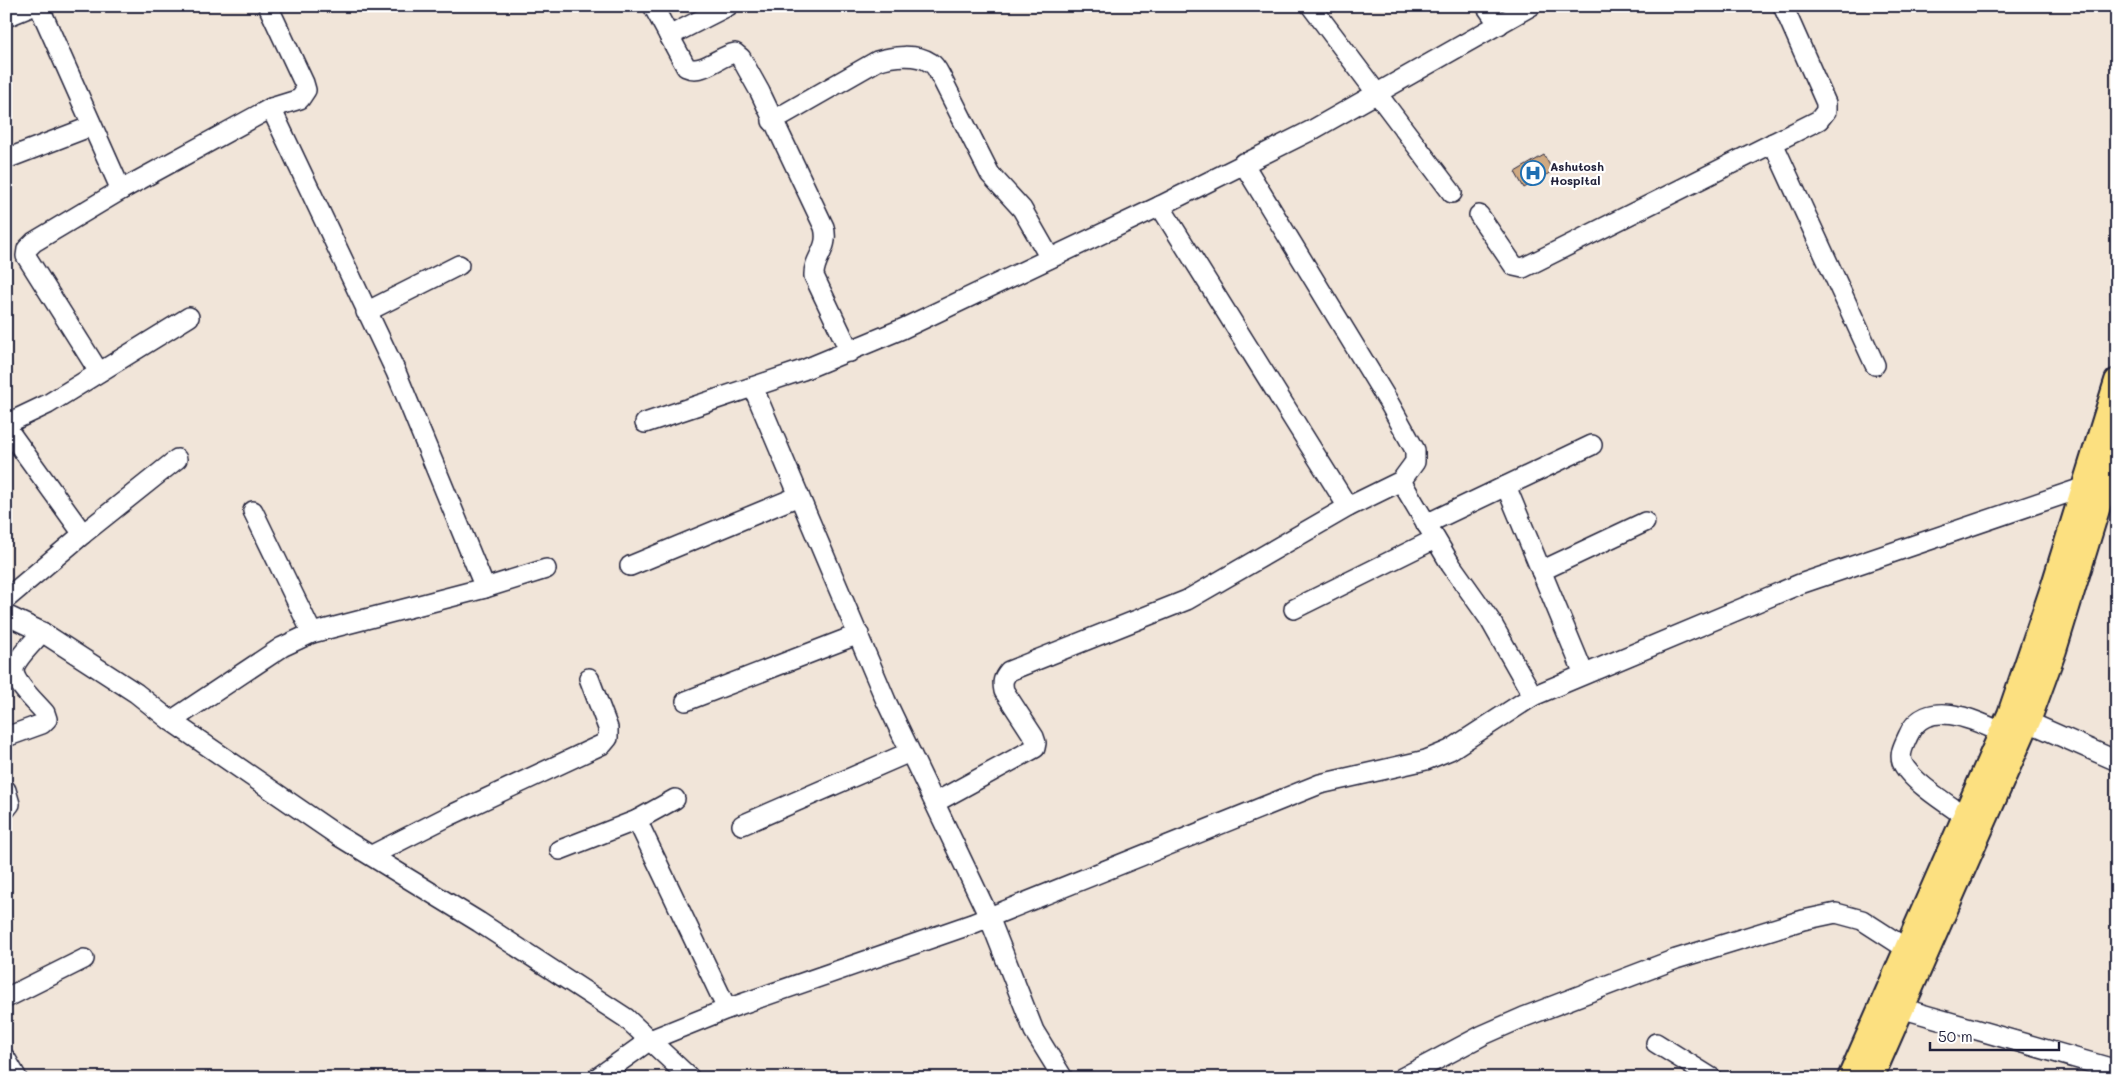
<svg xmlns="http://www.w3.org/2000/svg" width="2123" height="1084" viewBox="0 0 2123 1084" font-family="Mali,sans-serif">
<rect width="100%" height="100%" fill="#f1e5d9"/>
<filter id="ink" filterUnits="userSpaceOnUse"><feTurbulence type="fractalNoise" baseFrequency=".02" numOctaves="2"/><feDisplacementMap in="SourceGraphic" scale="10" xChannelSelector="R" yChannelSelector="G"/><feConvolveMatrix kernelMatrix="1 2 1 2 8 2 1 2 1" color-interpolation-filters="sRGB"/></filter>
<g filter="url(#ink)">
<!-- building -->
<polygon fill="#cfa981" stroke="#22223b" points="1544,155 1553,171 1524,188 1515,172"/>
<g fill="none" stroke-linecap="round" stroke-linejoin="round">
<defs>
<g id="minor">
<polyline points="39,6 121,190"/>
<path d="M653 6 686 67C703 75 718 56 735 53L741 58 760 92 824 227C830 249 813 258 814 276L850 352"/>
<polyline points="1311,6 1452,193"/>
<polyline points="1486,6 1499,25"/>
<polyline points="6,17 33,6"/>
<polyline points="669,36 728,6"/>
<polyline points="271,108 396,372 485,588"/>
<path d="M772 121 877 61C892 56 917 53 931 63 935 65 938 71 940 75L990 174 1022 209 1050 258"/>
<polyline points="1773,143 1875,365"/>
<polyline points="6,159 92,126"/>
<polyline points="1160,206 1348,507"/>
<polyline points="1479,215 1514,266 1523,268 1819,120 1826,111 1826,103 1783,6"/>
<polyline points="366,312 459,265"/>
<polyline points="99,372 26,256 27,249 34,242 121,190 271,108 300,99 306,90 304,83 268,6"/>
<polyline points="753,387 886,701 989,917 1034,1031 1063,1078"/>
<polyline points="645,423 803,370 902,329 1160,206 1314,129 1531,6"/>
<polyline points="6,424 48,404 189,317"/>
<polyline points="6,427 83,534 6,599"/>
<polyline points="1401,481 1451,565 1490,620 1533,696"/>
<polyline points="1506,486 1584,674"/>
<polyline points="253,511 312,633"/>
<polyline points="1426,524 1592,445"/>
<polyline points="83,534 177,459"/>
<polyline points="630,566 799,496"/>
<polyline points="1541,571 1645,522"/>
<polyline points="1294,609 1435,539"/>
<polyline points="6,615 42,632 136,693 171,721 337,835 479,922 626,1018 690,1078"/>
<polyline points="686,701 859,634"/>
<polyline points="2015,716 2117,761"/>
<polyline points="171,721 282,647 312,633 485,588 546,569"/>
<path d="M6 737 42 724 47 719 45 713C37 703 9 679 15 666 19 655 35 641 42 632"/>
<polyline points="6,790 10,804 6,809"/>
<path d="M936 802 1035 748 1036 743 1034 737 1004 691C1002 682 1003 678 1009 671L1187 600 1348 507 1401 481 1415 462V450L1388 401 1243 163"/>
<path d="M1966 817C1949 805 1910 781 1902 762 1899 753 1904 745 1908 736 1925 696 1975 720 2003 733"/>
<polyline points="637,820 727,1009"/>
<polyline points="742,825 910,752"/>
<polyline points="560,850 637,820 675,799"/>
<polyline points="372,855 449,816 603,744 608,738 608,728 589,678"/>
<polyline points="6,998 84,959"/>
<polyline points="1890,1005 2117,1070"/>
<polyline points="1656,1043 1712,1078"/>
<polyline points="6,1059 17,1078"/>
<polyline points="597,1078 650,1040 727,1009 972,924 1320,784 1426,760 1450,750 1533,696 1800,584 2085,487"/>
<polyline points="1402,1078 1483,1035 1524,1017 1676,959 1803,920 1836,913 1862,920 1907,949"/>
</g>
<g id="major">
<polyline points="1850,1078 2010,714 2053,588 2117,381"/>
<polyline points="1871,1078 2028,721 2054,650 2117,444"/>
</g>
</defs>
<!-- minor casing -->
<use href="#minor" stroke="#22223b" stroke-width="22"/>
<!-- major casing -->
<use href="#major" stroke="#22223b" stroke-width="28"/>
<!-- minor -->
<use href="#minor" stroke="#fff" stroke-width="19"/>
<!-- major -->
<use href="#major" stroke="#fce080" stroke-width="24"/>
</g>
</g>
<!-- icons -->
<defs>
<symbol id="hospital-ring" viewBox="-11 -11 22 22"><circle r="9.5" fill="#fff" stroke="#1f6fb2" stroke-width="1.5"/><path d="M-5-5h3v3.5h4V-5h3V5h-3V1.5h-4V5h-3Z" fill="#1f6fb2"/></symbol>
</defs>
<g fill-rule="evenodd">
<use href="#hospital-ring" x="1519" y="159" width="28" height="28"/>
</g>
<g text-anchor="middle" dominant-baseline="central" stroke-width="4.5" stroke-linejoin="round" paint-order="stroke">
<!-- poi labels -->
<g font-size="12" font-weight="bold" fill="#22223b" stroke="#fff" text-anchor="start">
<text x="1550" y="166">Ashutosh<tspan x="1550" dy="14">Hospital</tspan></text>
</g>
</g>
<!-- margin -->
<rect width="2123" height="1084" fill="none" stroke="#fff" stroke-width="25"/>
<rect x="12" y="12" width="2098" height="1059" fill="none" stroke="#22223b" stroke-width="2" filter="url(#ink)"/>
<!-- scale -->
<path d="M1930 1042v8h129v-8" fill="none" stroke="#22223b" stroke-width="2.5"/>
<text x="1938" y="1042" font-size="15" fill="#22223b" stroke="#ffffff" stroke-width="4" paint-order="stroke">50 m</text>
</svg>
